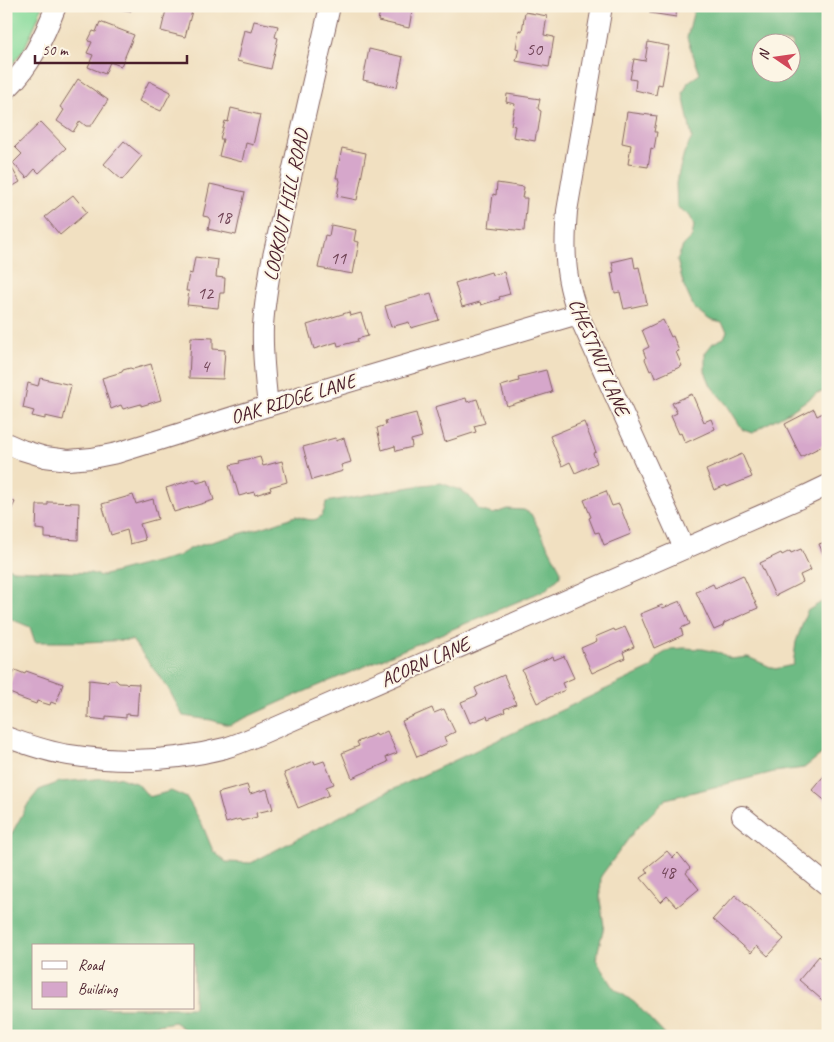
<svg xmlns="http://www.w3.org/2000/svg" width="834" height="1042" viewBox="0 0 834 1042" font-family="Caveat,sans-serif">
<rect width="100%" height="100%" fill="#fcf5e5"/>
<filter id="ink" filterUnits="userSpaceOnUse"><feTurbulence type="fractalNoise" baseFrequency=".02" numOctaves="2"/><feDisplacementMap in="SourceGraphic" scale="10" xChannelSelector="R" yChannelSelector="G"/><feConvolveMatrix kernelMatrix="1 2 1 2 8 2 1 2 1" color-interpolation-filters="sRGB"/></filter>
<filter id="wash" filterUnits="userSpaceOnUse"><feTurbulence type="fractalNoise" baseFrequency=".0096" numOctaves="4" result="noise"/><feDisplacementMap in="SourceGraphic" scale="20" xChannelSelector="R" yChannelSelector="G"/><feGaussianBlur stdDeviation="1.12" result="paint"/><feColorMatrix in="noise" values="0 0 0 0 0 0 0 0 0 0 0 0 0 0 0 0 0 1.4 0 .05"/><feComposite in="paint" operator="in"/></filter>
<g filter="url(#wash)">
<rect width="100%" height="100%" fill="#f1e0c1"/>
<!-- green -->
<polygon fill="#88db9c" stroke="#697d64" points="6,6 42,6 38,18 24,49 6,72"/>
<!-- forest -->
<g fill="#6ebb84" stroke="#5c6d58" fill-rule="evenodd">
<path d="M695 6H828V391L817 393 791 411 761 427 753 433 743 430 727 405 711 386 705 371V353L713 343 724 338 727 331 722 323 710 320 694 308 684 286 677 260 683 246 692 237 694 225 690 216 677 207 676 183 684 153 692 138 683 94 688 82 700 74 687 38ZM762 42H792V72H762Z"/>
<path d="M441 483 460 490 469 496 479 510 493 514 507 509 524 510 531 514 561 571 559 578 545 590 294 696 229 725 211 720 183 716 168 688 132 640 84 642H35L30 627 6 617V567L13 570 90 573 101 576 178 556 191 548 270 525 296 516C313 522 323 523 326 502L422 485Z"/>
<path d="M828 598V749L804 768 774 772 666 799 635 830 601 876 600 900 604 926 596 959 614 988 635 1003 666 1036H194L174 1022 97 1036H6V844L28 804 39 790 60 782 118 777 138 784 149 797 171 791 187 798 202 824 213 851 226 862 251 863 381 795 651 668 659 656 671 649 684 648 703 649 721 653 731 659 748 657 775 669 793 665 796 642 807 611ZM34 946H194V1008H34Z"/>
</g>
<g id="blocks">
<!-- building -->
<g fill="#d6a7cb">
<polygon points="108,6 132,6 131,11 107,7"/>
<polygon points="167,6 172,6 192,11 185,37 161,31"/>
<polygon points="377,6 413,6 409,28 378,21 380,10 376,10"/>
<polygon points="651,6 677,6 676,17 650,13"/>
<polygon points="525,12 547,16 544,35 554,37 549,67 516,61 519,49 516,48 519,30 522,31"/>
<polygon points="254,21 278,26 275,37 278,38 271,69 237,61 244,30 251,32"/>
<polygon points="100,22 134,35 121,66 110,62 105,74 88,67 93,55 87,53 92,42 88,41 93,31 96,32"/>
<polygon points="648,42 669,46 662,85 658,84 656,95 635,90 636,80 630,79 634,59 645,61"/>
<polygon points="369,49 403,57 397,87 363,80"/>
<polygon points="78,79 108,100 91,126 86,126 80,121 73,132 57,121 64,110 60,107"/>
<polygon points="149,81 171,92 161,111 139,101"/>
<polygon points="507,94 540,99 538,108 539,110 541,111 538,131 536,134 535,141 513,137 515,126 511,125 515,104 506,102"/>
<polygon points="231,108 260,115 253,145 246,143 242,162 219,156 223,139 220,139 225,121 228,122"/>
<polygon points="627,112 657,116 654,132 657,132 654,149 651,148 648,167 628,164 631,145 622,143"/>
<polygon points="41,122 66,148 39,173 35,169 27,178 13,163 22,154 15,147"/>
<polygon points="124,141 142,156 122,180 104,164"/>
<polygon points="342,148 366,153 357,200 337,196 340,181 339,178 336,178"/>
<polygon points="10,165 20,182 10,188 12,192 6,195 6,167"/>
<polygon points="497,183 524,187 522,198 527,198 524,231 489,227 493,194 496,195"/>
<polygon points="210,184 245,192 236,235 208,229 210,220 208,217 203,216"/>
<polygon points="73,195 87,212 60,235 45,217"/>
<polygon points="331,225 356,230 354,241 359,242 353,274 318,268 325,235 329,236"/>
<polygon points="195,257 218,260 216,277 225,278 224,293 220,293 218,308 187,305 189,291 186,291 189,273 192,274"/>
<polygon points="633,257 635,268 639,267 647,304 624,309 620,292 615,293 611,273 614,272 612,262"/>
<polygon points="491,272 492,275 504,272 510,294 499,297 500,299 481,305 480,302 462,307 455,283"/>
<polygon points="431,293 439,320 411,328 409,322 391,327 385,306"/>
<polygon points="349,312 350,316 361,313 368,336 357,339 358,341 338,346 337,342 314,349 307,325"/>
<polygon points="663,320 671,337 673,336 679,351 676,352 682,366 655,378 652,370 650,371 645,359 646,358 643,350 649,347 642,330"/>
<polygon points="191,337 213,338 213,349 225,350 223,379 189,378"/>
<polygon points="151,364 161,400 141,406 141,404 123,409 121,405 111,409 102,378 122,372 123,370 130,368 133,369"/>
<polygon points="546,370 552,392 507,406 501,386 519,381 518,377"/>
<polygon points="40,378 71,385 63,420 45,416 45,419 32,416 34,411 23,408 28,383 38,386"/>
<polygon points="692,394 704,422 711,419 715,429 685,443 681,433 679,434 671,416 677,413 672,403"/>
<polygon points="466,398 467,402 477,399 485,423 474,426 476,432 445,442 435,407"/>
<polygon points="814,409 817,416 827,411 828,412 828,443 801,457 785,424"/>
<polygon points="416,413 422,437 411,440 412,447 396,451 395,446 382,450 377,428 386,425 385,421"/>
<polygon points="584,422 596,452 593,453 597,463 575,473 570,462 562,466 550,436"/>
<polygon points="335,438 336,441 344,438 351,462 341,465 343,471 312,480 303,447"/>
<polygon points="742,454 752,477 727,487 726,485 714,490 706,470"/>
<polygon points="260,457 263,466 282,461 287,482 270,487 271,490 255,495 254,492 239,496 230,465 240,463 239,461 252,458 252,459"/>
<polygon points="195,479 197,483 208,480 214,500 174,512 166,488"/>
<polygon points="606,491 612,506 619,504 631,534 604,545 599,532 595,533 589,518 591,517 584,500"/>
<polygon points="133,495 136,504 153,499 158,519 140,524 145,540 130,544 127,530 111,535 102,504"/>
<polygon points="6,499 15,502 6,521"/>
<polygon points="48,502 79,503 78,540 45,538 45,530 36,529 37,505 48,505"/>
<polygon points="828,541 828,565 819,544"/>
<polygon points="801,549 811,570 800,575 803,582 775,596 760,563 781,553 782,555 790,551 791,553"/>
<polygon points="743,575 758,608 724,623 723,626 714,630 696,592 713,584 715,588"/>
<polygon points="680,601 690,624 681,628 683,635 654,648 640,614 662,605 663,608"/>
<polygon points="625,627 634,647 623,652 625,658 592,673 581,648 597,641 595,637 614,629 615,631"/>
<polygon points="553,656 554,660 564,656 574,678 562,683 565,690 537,703 522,670"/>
<polygon points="15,670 25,674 26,671 63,684 56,704 51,702 50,705 37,701 36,704 17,697 17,696 7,692"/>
<polygon points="504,675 516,704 504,709 505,712 488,719 487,716 470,723 461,702 478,695 475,688"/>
<polygon points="89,680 107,682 107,683 110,680 116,680 119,683 139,684 137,715 126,714 126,718 106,716 106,720 88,718"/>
<polygon points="432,708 434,713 444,709 455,732 444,737 447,744 417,757 402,721"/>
<polygon points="387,731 397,753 386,757 388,762 352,778 342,753 359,746 357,742 376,734 377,736"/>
<polygon points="314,761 315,764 324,761 334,784 326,787 329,795 298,808 284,773"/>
<polygon points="828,771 828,803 812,790"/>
<polygon points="247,785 250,794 267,789 273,809 256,813 257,817 241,821 240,819 226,823 218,793"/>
<polygon points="667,851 673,858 678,853 690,868 686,873 699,889 677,907 667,896 661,902 641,878 648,873 645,869"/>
<polygon points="735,895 784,939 768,956 757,946 751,953 713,919"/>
<polygon points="819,956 828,964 828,1005 799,980"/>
</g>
</g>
</g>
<g filter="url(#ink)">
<use href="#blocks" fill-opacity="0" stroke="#846360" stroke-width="1"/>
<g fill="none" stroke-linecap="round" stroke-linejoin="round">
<defs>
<g id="minor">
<path d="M602 6 567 211C565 237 564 262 570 287 572 296 575 305 578 314L684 548"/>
<path d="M6 90C30 67 44 37 56 6"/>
<path d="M268 406C265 380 262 354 263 327 264 306 268 285 271 265L330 6"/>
<polyline points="6,443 22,450 45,457 68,460 92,458 117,453 268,406 578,314"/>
<path d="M6 737C26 744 47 752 69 755 120 763 175 761 225 748 235 745 245 741 254 737L805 496 828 485"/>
<polyline points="742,816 828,886"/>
</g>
</defs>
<!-- minor casing -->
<use href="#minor" stroke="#846360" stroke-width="22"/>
<!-- minor -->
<use href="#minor" stroke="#fff" stroke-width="20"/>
</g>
</g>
<g text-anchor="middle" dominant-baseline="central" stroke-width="4" stroke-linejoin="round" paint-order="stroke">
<!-- number labels -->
<g font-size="18" fill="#6d4153">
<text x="534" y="49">50</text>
<text x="223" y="217">18</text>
<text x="338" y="258">11</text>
<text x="205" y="293">12</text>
<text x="205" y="366">4</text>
<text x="667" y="872">48</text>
</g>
<!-- street labels -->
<g font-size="20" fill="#4a1f2b" stroke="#fcf5e5">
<text transform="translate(286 205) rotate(-78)">LOOKOUT HILL ROAD</text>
<text transform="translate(599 357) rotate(67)">CHESTNUT LANE</text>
<text transform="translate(293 399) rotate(-17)">OAK RIDGE LANE</text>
<text transform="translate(425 662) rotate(-24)">ACORN LANE</text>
</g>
</g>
<!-- margin -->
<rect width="834" height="1042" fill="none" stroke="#fcf5e5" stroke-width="25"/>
<!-- legend -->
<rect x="32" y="944" width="162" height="65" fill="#fcf5e5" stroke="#b59f9b"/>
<rect x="42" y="961" width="25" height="8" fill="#ffffff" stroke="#b59f9b"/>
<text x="78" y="970" font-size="15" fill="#4a1f2b">Road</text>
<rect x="42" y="982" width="25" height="15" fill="#d6a7cb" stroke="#b59f9b"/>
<text x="78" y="994" font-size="15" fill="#4a1f2b">Building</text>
<!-- north arrow -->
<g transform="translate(776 58) rotate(283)"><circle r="24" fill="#fcf5e5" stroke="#b59f9b"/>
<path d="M0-4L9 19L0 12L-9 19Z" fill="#d1495b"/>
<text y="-8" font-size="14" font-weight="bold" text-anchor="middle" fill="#4a1f2b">N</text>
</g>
<!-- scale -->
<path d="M35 55v8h152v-8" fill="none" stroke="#4a1f2b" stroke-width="2.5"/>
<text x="42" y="55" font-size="15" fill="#4a1f2b" stroke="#fcf5e5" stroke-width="4" paint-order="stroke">50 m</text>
</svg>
